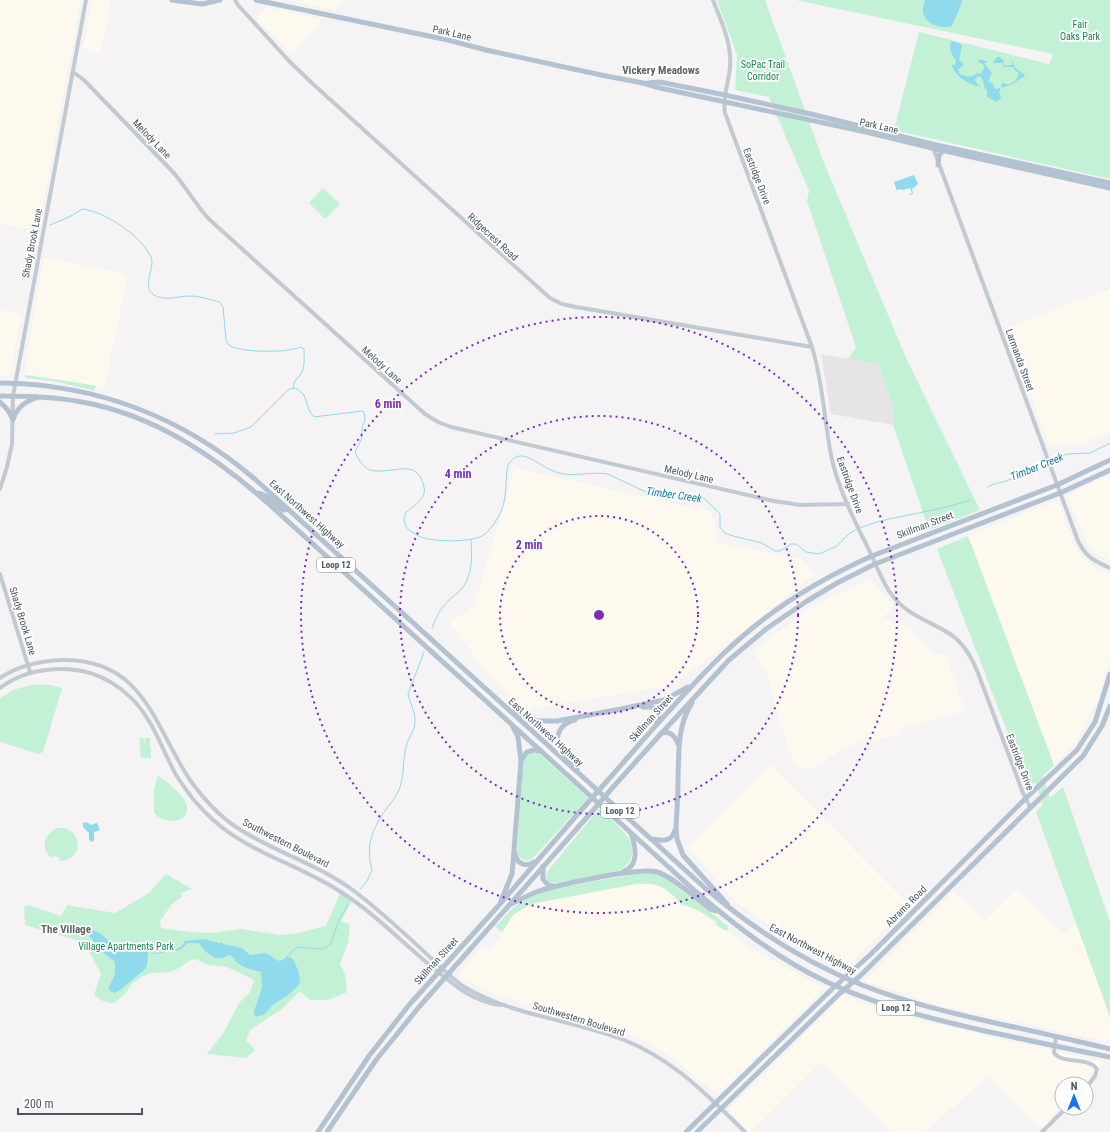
<svg xmlns="http://www.w3.org/2000/svg" width="1110" height="1132" viewBox="0 0 1110 1132" font-family="'Roboto Condensed',sans-serif">
<rect width="100%" height="100%" fill="#f5f3f3"/>
<!-- commercial -->
<g fill="#fdf9ef">
<polygon points="0,0 81,0 38,231 0,223"/>
<polygon points="92,0 111,0 101,52 83,49"/>
<polygon points="289,0 343,0 345,2 335,10"/>
<polygon points="267,7 320,19 320,23 291,53 257,19"/>
<polygon points="44,257 128,274 104,389 74,382 25,375 25,368"/>
<polygon points="1110,289 1110,432 1077,445 1049,445 1005,328"/>
<polygon points="0,310 20,314 19,317 21,318 10,373 7,376 0,376"/>
<polygon points="515,468 709,511 715,522 717,542 802,559 814,575 721,649 669,686 527,709 488,674 450,623 474,606"/>
<polygon points="1110,474 1110,561 1097,555 1088,545 1067,496"/>
<polygon points="1058,500 1073,544 1084,560 1098,569 1110,574 1110,659 1098,698 1078,739 1054,765 968,536"/>
<polygon points="871,580 894,606 883,617 912,630 934,654 946,655 964,708 960,712 899,728 901,735 861,742 837,753 824,761 809,769 795,766 786,742 767,674 754,653 755,650 817,603"/>
<polygon points="770,765 910,906 843,970 802,949 736,902 688,847"/>
<polygon points="651,883 666,887 753,950 824,988 718,1095 672,1058 642,1039 493,994 461,978 461,971 474,955 485,948 490,951 514,914 531,904 636,884"/>
<polygon points="1017,889 1064,934 1076,922 1110,1017 1110,1042 937,1005 865,981 953,891 985,921"/>
<polygon points="844,995 889,1012 969,1032 1104,1062 1083,1084 1062,1084 1062,1107 1042,1129 988,1076 925,1132 892,1132 821,1062 751,1132 749,1132 728,1110"/>
</g>
<!-- education -->
<polygon fill="#e6e4e5" points="821,354 878,364 893,407 893,425 831,414"/>
<!-- green -->
<g fill="#c3f1d5">
<polygon points="717,0 765,0 824,163 907,360 980,510 929,530 893,425 893,407 878,364 848,359 856,347 807,201 809,191 769,97 735,90 737,55"/>
<polygon points="796,0 1110,0 1110,179 894,130 919,32 1049,64 1053,54"/>
<polygon points="323,188 340,204 325,219 309,203"/>
<polygon points="25,375 74,382 96,386 94,390 92,390 53,381 27,378 25,377"/>
<polygon points="968,536 1054,765 1043,776 1050,798 1063,787 1110,922 1110,1017 1036,812 1043,805 1035,782 1029,788 937,549"/>
<polygon points="31,685 50,685 62,688 43,752 38,754 0,742 0,698 13,690"/>
<polygon points="139,738 144,738 145,745 145,738 150,738 150,748 146,748 151,748 151,758 141,758"/>
<polygon points="537,752 588,798 532,859 527,861 519,857 517,852 523,760 528,753"/>
<path d="M158 776C167 781 190 799 187 811 184 826 161 822 154 813V789Z"/>
<path d="M599 809C609 818 622 828 629 839 636 849 632 863 622 869 609 877 573 880 556 883L549 882 546 877 547 872Z"/>
<path d="M57 828C84 826 85 861 59 861L60 858 53 856 52 858C39 849 45 834 57 828Z"/>
<path d="M652 873 667 879 728 926V930L726 931 716 925 717 922C705 914 694 907 681 905V903C663 886 661 883 636 884L531 904 514 914 502 932 495 927 513 908 534 894 557 888 634 874Z"/>
<path d="M166 874 192 889 181 893 182 897 172 904 160 921 161 928 190 932 212 933 241 929 280 935 294 934 326 926 340 893 352 901 341 921 350 924 348 943 340 964 345 975 347 992 328 1000H310L300 991 283 1008 250 1030 246 1040 255 1050 246 1058 207 1054 224 1032 239 1003 250 992 254 980 227 967 207 965 196 959 191 960 181 967 170 972 151 973 139 978 130 986 126 993 114 1003C106 1003 101 1001 94 995L101 974 87 948 79 941 25 925 24 907 28 905 61 916 67 905 115 913 149 893Z"/>
</g>
<!-- water -->
<g fill="#90daee">
<path d="M925 0H962L961 5 952 26C942 29 926 25 923 13 922 9 924 4 925 0Z"/>
<path d="M951 41 959 43 962 46 959 60 964 65 958 69 960 74C966 77 972 78 977 73L980 74C983 71 985 69 983 64L978 62 979 60H984V61L989 62 984 63 992 73 988 81 993 84V86L996 89 1001 88 1002 83C1013 87 1016 80 1019 73L1015 70H1014V67H1004L1003 63H993L997 57H999L1004 60 1003 61 1005 66 1012 65 1013 61 1015 68 1025 75 1024 77 1018 80 1013 84 1001 88 999 92 1001 98 997 102 987 97V89L986 90C983 86 984 81 981 77L978 76 975 80 978 85 982 87C971 86 955 77 952 65H955L956 60C951 55 949 48 951 41Z"/>
<polygon points="914,175 918,184 912,189 913,194 910,195 910,194 912,193 910,188 903,190 899,189 897,191 894,182"/>
<polygon points="87,822 91,825 97,823 100,830 94,832 94,840 92,842 89,840 89,833 83,827 83,823"/>
<path d="M89 930C99 929 104 939 112 942 122 945 132 940 141 944 146 946 148 949 148 954 156 953 163 952 170 950L171 948 173 950 181 947 185 941 204 939 219 943 222 942 223 944 242 948 250 955 265 953 279 961 284 959 287 956 293 959 298 970 300 979 299 985 287 996 274 1004 263 1015 256 1017 254 1015V1011L262 988 261 972 246 968 236 962 231 955C227 955 226 957 222 958 213 960 204 951 200 944L198 943H187C182 949 180 952 172 950 165 953 156 954 148 954L147 966 144 970 119 991 114 993 109 990V987L115 974V964L114 961 105 954 89 936 88 933Z"/>
</g>
<g fill="none" stroke-linecap="round" stroke-linejoin="round">
<!-- stream -->
<g stroke="#90daee" stroke-width="1">
<path d="M50 225 71 216 82 209C104 211 142 236 151 257 156 269 139 288 156 296 166 301 179 296 190 296 200 296 210 300 220 302L223 307 226 340C227 342 228 344 229 345 240 353 289 353 300 347L304 349C304 356 305 366 302 372 298 379 293 380 293 389"/>
<path d="M215 434 234 433 251 427 289 389 296 388 304 395 310 412 314 417 362 411 364 412 365 419 362 428V438L355 452C358 459 363 467 370 470 373 471 377 471 380 471 399 471 418 460 424 487 427 498 414 506 406 512L404 519 406 527C410 531 416 535 421 537 434 542 474 543 485 534 493 527 502 513 504 502 507 490 505 477 508 465 511 460 516 455 523 456 531 457 546 469 556 472 573 478 591 471 608 474L650 494 660 496 684 495H694L705 499 720 514V527L725 533 733 536 762 543 775 551H780L791 544H796L806 552 819 554 837 546 850 533 857 529"/>
<polyline points="1050,461 1067,454 1090,453 1110,443"/>
<path d="M988 487C994 483 999 483 1006 481 1020 476 1033 467 1047 462"/>
<polyline points="859,528 880,521 947,507 970,500"/>
<path d="M432 628C437 615 440 609 450 599 453 596 457 594 460 591 473 576 472 558 471 540"/>
<path d="M360 889 367 881 372 870C367 851 369 837 379 820 384 810 393 802 398 792 405 778 402 762 406 747 408 737 415 732 415 721 415 711 410 703 408 694L424 652"/>
<polyline points="289,956 291,952 298,947 322,949 331,944 339,920 348,904"/>
</g>
<!-- minor -->
<g stroke="#c1cad2" stroke-width="4">
<polyline points="235,0 238,5 289,61 313,84 550,298 562,304 576,307 812,347"/>
<path d="M713 0C721 21 732 43 730 67 729 82 722 98 725 113L812 347C823 382 824 419 831 455 837 487 857 526 872 556 877 568 882 580 889 591 906 616 927 619 950 634 964 643 972 658 978 673L1023 793 1030 807"/>
<path d="M73 72 84 80 172 171C186 186 195 205 210 220L425 414 438 422 451 427 774 501 800 505 848 504"/>
<path d="M932 145 1078 541C1086 557 1094 561 1110 568"/>
<polyline points="0,489 7,467 12,444 13,396 86,0"/>
<polyline points="0,574 30,672"/>
<path d="M0 678C18 666 39 661 61 660 142 658 153 722 188 777 201 796 217 814 236 827 274 852 318 864 354 891 381 911 406 935 431 958 442 968 453 980 466 988 514 1016 573 1020 624 1040 673 1059 708 1096 745 1132"/>
<path d="M0 688C18 674 40 669 63 669 99 669 131 690 149 721 160 739 167 760 178 778 187 792 198 806 211 818 248 853 299 864 341 892 374 913 402 942 432 967 454 985 473 1002 501 1005"/>
<path d="M1056 1036 1054 1053C1064 1065 1087 1056 1097 1069L1095 1076 1086 1088"/>
<polyline points="1042,1132 1066,1108"/>
</g>
<!-- major -->
<g stroke="#b3c2d1" stroke-width="5">
<polyline points="172,0 202,4 220,0"/>
<polyline points="256,0 448,40 486,50 601,75 643,83 660,88 866,132 932,148 1110,188"/>
<polyline points="648,83 660,82 720,94 811,114 932,144 1110,183"/>
<polyline points="938,165 939,155 943,151"/>
<path d="M0 383C96 384 183 417 256 480L705 888C752 928 804 962 862 985 907 1003 956 1014 1004 1025 1039 1032 1075 1041 1110 1049"/>
<path d="M0 396C27 396 56 397 82 402 155 415 216 457 270 505L695 891C736 926 779 960 829 983 879 1006 932 1019 985 1031 1027 1040 1068 1049 1110 1057"/>
<polyline points="0,402 7,409 13,419"/>
<path d="M13 419C18 407 24 402 36 398"/>
<polyline points="259,493 266,496 282,509 284,510 288,509"/>
<path d="M692 703C677 725 679 754 678 780 678 796 677 811 676 827L677 839 683 855 727 904"/>
<polyline points="643,707 651,707 658,710 659,714 657,724"/>
<polyline points="513,712 538,721 557,721 621,709 664,700 688,687"/>
<path d="M575 720C563 722 554 734 559 746 561 752 572 762 577 769"/>
<path d="M660 734C669 730 675 735 678 744"/>
<polyline points="521,760 527,752 534,750 541,751"/>
<path d="M608 780C645 738 682 694 723 654 765 613 818 580 872 556L1057 485 1110 460"/>
<polyline points="614,786 658,737 729,660 766,629 807,601 837,583 875,564 1060,493 1110,470"/>
<path d="M651 839C662 841 672 842 675 830"/>
<path d="M515 853C516 863 525 868 534 862"/>
<polyline points="543,866 543,879 548,885 553,886"/>
<path d="M623 872C640 865 636 847 631 833"/>
<polyline points="501,901 512,874 513,863 521,761 518,737 513,727"/>
<path d="M511 904C519 900 527 896 536 892 557 885 638 867 657 872 673 877 696 898 710 909L716 911"/>
<polyline points="318,1132 369,1056 409,1005 500,904 583,808"/>
<polyline points="327,1132 376,1060 419,1007 589,815"/>
<polyline points="686,1132 832,989 871,954 1025,799 1077,750 1095,722 1110,674"/>
<polyline points="697,1132 839,994 860,976 1083,756 1102,726 1110,706"/>
</g>
<!-- major-bridge -->
<g stroke="#b3c2d1" stroke-width="5">
<polyline points="583,808 608,780"/>
<polyline points="589,815 614,786"/>
</g>
</g>
<!-- distance rings -->
<g fill="none" stroke="#7b2cbf" stroke-width="2" stroke-dasharray="2 4">
<circle cx="599" cy="615" r="99"/>
<circle cx="599" cy="615" r="199"/>
<circle cx="599" cy="615" r="298"/>
</g>
<g text-anchor="middle" dominant-baseline="central" stroke-width="3.5" stroke-linejoin="round" paint-order="stroke">
<!-- shield labels -->
<g fill="#fff" stroke="#808990" stroke-width="1">
<rect x="317" y="558" width="38" height="14" rx="3"/>
<rect x="601" y="804" width="38" height="14" rx="3"/>
<rect x="877" y="1001" width="38" height="14" rx="3"/>
</g>
<g font-size="9" font-weight="bold" fill="#4a5661">
<text x="336" y="565">Loop 12</text>
<text x="620" y="811">Loop 12</text>
<text x="896" y="1008">Loop 12</text>
</g>
<!-- park labels -->
<g font-size="10" fill="#17864f" stroke="#fff">
<text x="1080" y="24">Fair<tspan x="1080" dy="12">Oaks Park</tspan></text>
<text x="763" y="64">SoPac Trail<tspan x="763" dy="12">Corridor</tspan></text>
<text x="126" y="946">Village Apartments Park</text>
</g>
<!-- street labels -->
<g font-size="10" fill="#4a5661" stroke="#fff">
<text transform="translate(452 33) rotate(13)">Park Lane</text>
<text transform="translate(879 126) rotate(13)">Park Lane</text>
<text transform="translate(152 139) rotate(46)">Melody Lane</text>
<text transform="translate(757 176) rotate(69)">Eastridge Drive</text>
<text transform="translate(493 237) rotate(43)">Ridgecrest Road</text>
<text transform="translate(32 243) rotate(-79)">Shady Brook Lane</text>
<text transform="translate(1020 360) rotate(70)">Larmanda Street</text>
<text transform="translate(382 365) rotate(42)">Melody Lane</text>
<text transform="translate(689 474) rotate(13)">Melody Lane</text>
<text transform="translate(850 485) rotate(70)">Eastridge Drive</text>
<text transform="translate(307 514) rotate(42)">East Northwest Highway</text>
<text transform="translate(925 525) rotate(-21)">Skillman Street</text>
<text transform="translate(23 621) rotate(73)">Shady Brook Lane</text>
<text transform="translate(651 718) rotate(-48)">Skillman Street</text>
<text transform="translate(546 732) rotate(42)">East Northwest Highway</text>
<text transform="translate(1020 762) rotate(69)">Eastridge Drive</text>
<text transform="translate(286 843) rotate(27)">Southwestern Boulevard</text>
<text transform="translate(906 906) rotate(-45)">Abrams Road</text>
<text transform="translate(813 949) rotate(28)">East Northwest Highway</text>
<text transform="translate(436 961) rotate(-48)">Skillman Street</text>
<text transform="translate(579 1019) rotate(17)">Southwestern Boulevard</text>
</g>
<!-- neighbourhood labels -->
<g font-size="11" font-weight="bold" fill="#5f6368" stroke="#fff">
<text x="661" y="70">Vickery Meadows</text>
<text x="66" y="929">The Village</text>
</g>
<!-- water labels -->
<g font-size="11" font-style="italic" fill="#0c7c9b" stroke="#fff">
<text transform="translate(1037 467) rotate(-22)">Timber Creek</text>
<text transform="translate(674 495) rotate(8)">Timber Creek</text>
</g>
</g>
<circle cx="599" cy="615" r="6" fill="#7b2cbf" stroke="#fff" stroke-width="2"/>
<g font-size="12" text-anchor="middle" font-weight="bold" fill="#7b2cbf" stroke="#fff" stroke-width="3.5" stroke-linejoin="round" paint-order="stroke">
<text x="388" y="408">6 min</text>
<text x="458" y="478">4 min</text>
<text x="529" y="549">2 min</text>
</g>
<!-- north arrow -->
<g transform="translate(1074 1096)"><circle r="19" fill="#ffffff" stroke="#b7bbc0"/>
<path d="M0-3L7 15L0 10L-7 15Z" fill="#1a73e8"/>
<text y="-6" font-size="11" font-weight="bold" text-anchor="middle" fill="#4a5661">N</text>
</g>
<!-- scale -->
<path d="M18 1108v6h124v-6" fill="none" stroke="#4a5661" stroke-width="2"/>
<text x="24" y="1108" font-size="12" fill="#4a5661" stroke="#ffffff" stroke-width="3" paint-order="stroke">200 m</text>
</svg>
